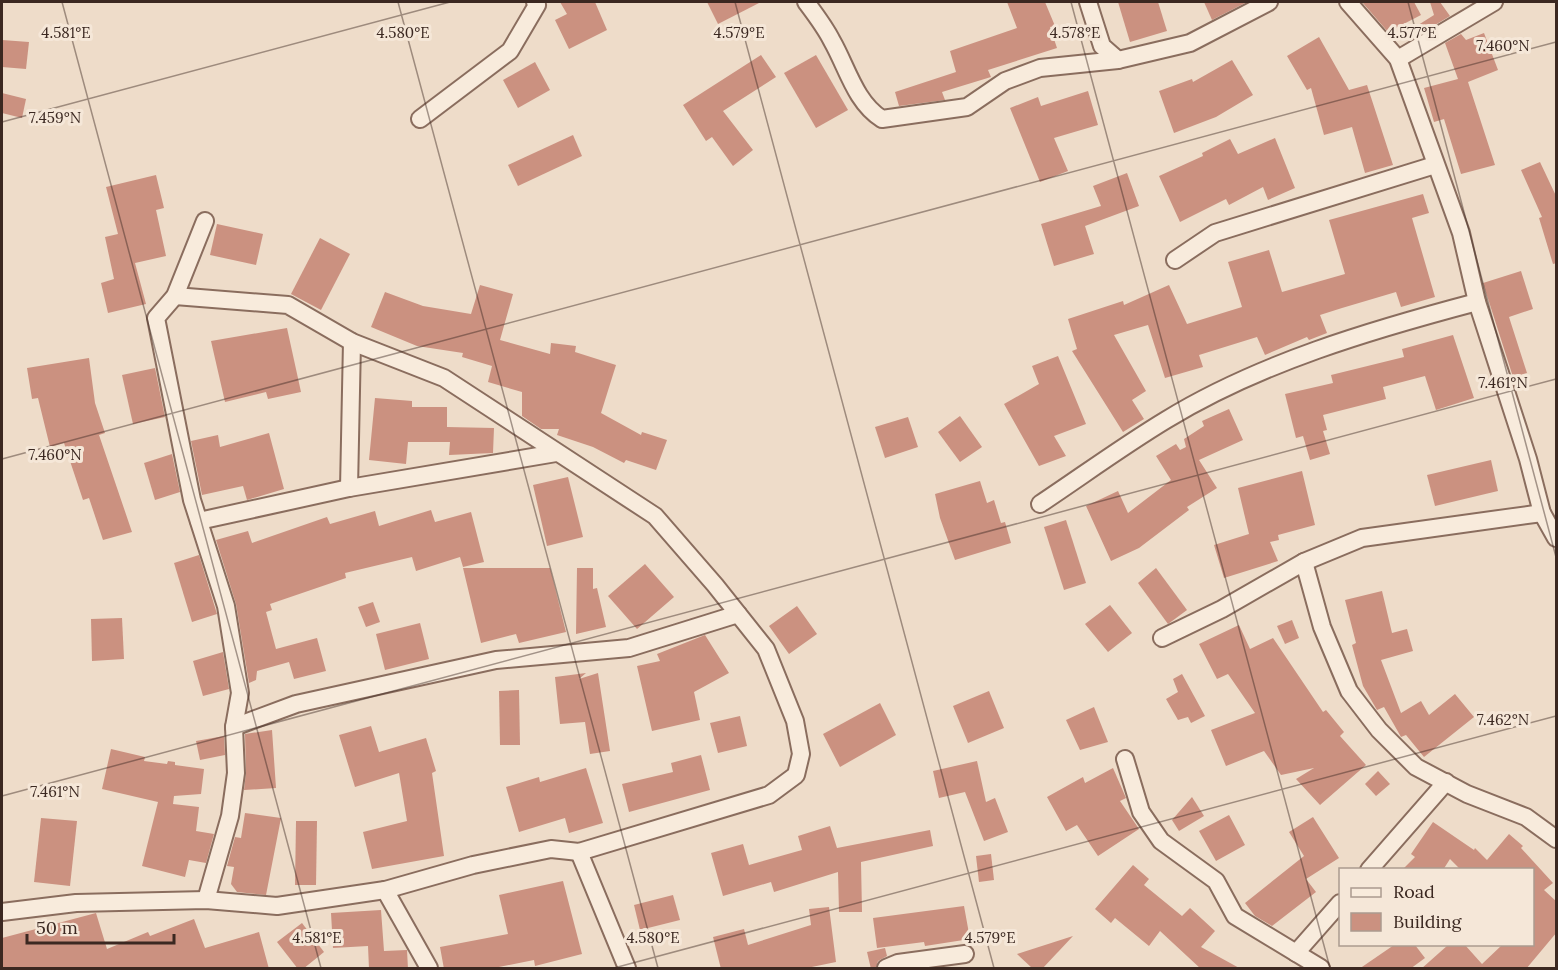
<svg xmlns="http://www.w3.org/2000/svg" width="1558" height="970" viewBox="0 0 1558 970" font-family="Lora,serif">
<rect width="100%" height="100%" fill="#eedcc9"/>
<!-- building -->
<g fill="#cb9180">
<polygon points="560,2 595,2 607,30 569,49 555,20 567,14"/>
<polygon points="707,2 761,2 718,24"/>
<polygon points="1007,2 1045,2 1055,26 1050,27 1057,48 988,70 991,77 942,92 945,100 899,106 895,92 956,72 950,51 1017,28"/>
<polygon points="1118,2 1158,2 1167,31 1130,42"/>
<polygon points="1204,2 1247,2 1212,20"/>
<polygon points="1362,2 1414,2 1421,15 1388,32"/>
<polygon points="1430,2 1440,2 1450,16 1420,34 1415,27 1434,15"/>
<polygon points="1484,33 1498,70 1468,82 1495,165 1461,174 1444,119 1434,122 1424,88 1458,79 1445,43 1461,34 1466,40"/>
<polygon points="1319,37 1349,90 1367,85 1393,165 1365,173 1352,127 1324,135 1311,88 1307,90 1287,56"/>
<polygon points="2,40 29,42 26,69 2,67"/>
<polygon points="761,55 776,77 723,111 753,150 733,166 712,137 706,141 683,105"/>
<polygon points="816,55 848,110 816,128 784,73"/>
<polygon points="1232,60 1253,95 1216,117 1174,133 1159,91 1192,79 1193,82"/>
<polygon points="535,62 550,90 518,108 503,80"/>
<polygon points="1088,91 1098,125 1054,138 1068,171 1040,182 1010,108 1038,97 1041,106"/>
<polygon points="2,93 26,99 22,118 2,113"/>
<polygon points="573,135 582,156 518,186 508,165"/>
<polygon points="1275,138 1295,188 1268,200 1263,187 1229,205 1226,199 1180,222 1159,176 1203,156 1202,153 1230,139 1238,154"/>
<polygon points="1540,162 1557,198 1557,263 1553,264 1539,218 1542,217 1521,170"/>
<polygon points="1127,173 1139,206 1085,226 1094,254 1054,266 1041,224 1101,206 1093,186"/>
<polygon points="156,175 164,208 156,210 166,256 135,263 146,304 108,313 101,283 114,279 105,237 118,234 106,187"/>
<polygon points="1423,194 1429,213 1412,218 1435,297 1401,307 1396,292 1342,308 1320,315 1327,333 1309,340 1307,337 1265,355 1257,337 1199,355 1203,367 1165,378 1148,325 1114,335 1146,391 1132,400 1144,419 1123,432 1072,351 1077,349 1068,319 1123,301 1124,305 1169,285 1187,324 1242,307 1228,262 1269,250 1282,292 1345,274 1329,220"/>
<polygon points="217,224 263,234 256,265 210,255"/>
<polygon points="320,238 350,254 321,310 291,294"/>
<polygon points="1521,271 1533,309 1509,317 1527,373 1513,377 1483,283"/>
<polygon points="480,285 513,294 500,340 550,354 551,343 576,346 575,352 616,365 601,413 641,435 642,432 667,440 656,470 626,460 624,463 593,447 557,435 559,429 541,429 522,416 522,392 488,382 492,366 462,357 463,353 417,346 371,327 385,292 423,306 471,314"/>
<polygon points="287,328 301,392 268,399 266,392 225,402 211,341"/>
<polygon points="1453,335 1474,398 1436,410 1425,376 1383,387 1386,399 1323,415 1327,430 1323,431 1330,454 1310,460 1303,436 1296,438 1285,394 1333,383 1331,375 1404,357 1402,349"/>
<polygon points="1058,356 1086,424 1054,436 1066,456 1039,466 1004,404 1039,384 1032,366"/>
<polygon points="89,358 95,403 105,433 99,435 132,532 103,540 89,498 83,500 64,443 50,447 38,398 32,399 27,368"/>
<polygon points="155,368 165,417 133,424 122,375"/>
<polygon points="375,398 412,401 412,407 447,407 447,427 494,428 493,453 449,455 450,442 408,442 406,464 369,460"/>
<polygon points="1229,409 1243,440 1199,460 1217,488 1187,507 1189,510 1139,548 1111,561 1086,506 1118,491 1128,513 1171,480 1156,456 1176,444 1180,450 1186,447 1184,439 1204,426 1202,421"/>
<polygon points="960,416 982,447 960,462 938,432"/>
<polygon points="908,417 918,447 885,458 875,427"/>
<polygon points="269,433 284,489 247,500 243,486 202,495 191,441 218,435 220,447"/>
<polygon points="172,454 180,492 155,500 144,463"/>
<polygon points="1491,460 1498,491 1435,506 1427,475"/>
<polygon points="1302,471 1315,525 1278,535 1279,540 1270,542 1278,561 1224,578 1214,545 1249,534 1238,488"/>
<polygon points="568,477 583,537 547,546 533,485"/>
<polygon points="980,481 987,503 994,500 1001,523 1005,522 1011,543 955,560 940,518 935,494"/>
<polygon points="431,510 435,522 471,512 484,562 463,567 460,557 416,571 412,557 345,573 346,578 270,604 272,610 266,612 276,649 317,638 326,671 294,679 289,662 257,671 256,680 249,683 236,604 216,540 248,531 252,543 327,517 330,524 375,511 379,526"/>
<polygon points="1066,520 1086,583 1064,590 1044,527"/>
<polygon points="199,555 217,614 192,622 174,563"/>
<polygon points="645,564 674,597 637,629 608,596"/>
<polygon points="463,568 550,568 566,632 519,643 516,634 481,643"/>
<polygon points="577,568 593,568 593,589 597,588 606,627 576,634"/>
<polygon points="1156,568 1187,610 1168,624 1138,583"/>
<polygon points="1382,591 1392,633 1407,629 1413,651 1381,660 1401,713 1421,701 1429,715 1455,694 1474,717 1424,757 1406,735 1401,737 1384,707 1377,710 1363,686 1352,645 1356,643 1345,600"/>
<polygon points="373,602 380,622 366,627 358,607"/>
<polygon points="1110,605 1132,633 1108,652 1085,624"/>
<polygon points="797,606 817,634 789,654 769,626"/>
<polygon points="122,618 124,659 92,661 91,619"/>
<polygon points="1292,620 1299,638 1285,644 1277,626"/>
<polygon points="420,623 429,659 385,670 376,634"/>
<polygon points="1239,625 1250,649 1273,638 1323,712 1326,710 1344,732 1340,736 1366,765 1320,805 1296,779 1314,768 1281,775 1264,751 1226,766 1211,730 1255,713 1228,674 1217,679 1199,644"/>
<polygon points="705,635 729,673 694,692 700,720 652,731 637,666 660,661 657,654"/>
<polygon points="223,652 229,689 203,696 193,661"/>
<polygon points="586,673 579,679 598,673 610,751 590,754 585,722 560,724 555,677"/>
<polygon points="1182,674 1205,716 1191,723 1188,717 1178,720 1166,699 1178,692 1173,679"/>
<polygon points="519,690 520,745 500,745 499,691"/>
<polygon points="989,691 1004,728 968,743 953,706"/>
<polygon points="880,703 896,735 840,767 823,734"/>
<polygon points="1094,707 1108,742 1080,750 1066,720"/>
<polygon points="740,716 747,746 718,753 710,723"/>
<polygon points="371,726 379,752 426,738 436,771 432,773 444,856 372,869 363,832 407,821 399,773 355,787 339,735"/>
<polygon points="272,730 276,788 244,790 246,773 245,734"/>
<polygon points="224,736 225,755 200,760 196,741"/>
<polygon points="111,749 145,757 144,761 167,764 168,761 175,762 175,765 204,769 201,794 174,796 173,804 199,807 196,831 214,834 206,863 189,860 185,877 142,866 158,802 102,789"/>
<polygon points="701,755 710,790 629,812 622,784 673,772 671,763"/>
<polygon points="977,761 986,802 995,798 1008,832 984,841 965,792 939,798 933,771"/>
<polygon points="586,768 603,823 569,833 565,818 519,832 506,787 539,777 540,782"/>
<polygon points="1113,768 1126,798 1120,801 1139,829 1098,856 1077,825 1066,831 1047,797 1083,777 1085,783"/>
<polygon points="1378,771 1390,784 1376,796 1365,784"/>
<polygon points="1192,797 1204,816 1179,831 1172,820"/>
<polygon points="245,813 281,818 266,895 237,892 231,884 234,867 227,866 235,837 241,838"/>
<polygon points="1229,815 1245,845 1216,861 1199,831"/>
<polygon points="1313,817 1339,858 1306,879 1316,892 1272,926 1255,916 1245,903 1304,856 1289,832"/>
<polygon points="41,818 77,821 70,886 34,882"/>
<polygon points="296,821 317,821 316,885 295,885"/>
<polygon points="1433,822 1474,850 1475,848 1487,860 1509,834 1523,846 1521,848 1553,883 1544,890 1557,902 1557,932 1526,969 1421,969 1448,945 1465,945 1482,964 1502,945 1533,945 1533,870 1461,870 1450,859 1443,870 1402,870 1415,857 1411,854"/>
<polygon points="830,826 837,848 930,830 933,846 861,862 862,912 839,912 838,872 774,892 771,882 723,896 711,853 743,844 749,865 802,850 798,836"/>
<polygon points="991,854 994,880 979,882 976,856"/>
<polygon points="1133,865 1149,879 1144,885 1182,916 1190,908 1215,931 1201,947 1241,969 1201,969 1160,931 1149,946 1115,918 1111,923 1095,909"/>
<polygon points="563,881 582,954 535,966 534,960 489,969 444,969 440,947 508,934 499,895"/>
<polygon points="673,895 680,920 640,930 634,905"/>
<polygon points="964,906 970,939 925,946 924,942 877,948 873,918"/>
<polygon points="829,907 836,962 802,969 721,969 713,937 744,929 748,945 811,925 809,909"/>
<polygon points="381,910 384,951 407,950 408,969 369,969 368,946 333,948 331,913"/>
<polygon points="96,913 107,949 148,932 150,936 194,919 205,948 259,932 269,969 2,969 2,938"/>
<polygon points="302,923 324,952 303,969 298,969 277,942"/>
<polygon points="1073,936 1042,969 1033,969 1017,954"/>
<polygon points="1394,945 1415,945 1425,958 1410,969 1359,969"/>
<polygon points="885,948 887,956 878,961 876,968 871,969 867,952"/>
</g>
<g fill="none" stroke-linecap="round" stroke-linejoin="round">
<defs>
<g id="minor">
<path d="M806 2C815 14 825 27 832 41 847 67 855 102 882 119L967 107 1005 81 1040 68 1118 60 1190 43 1269 2"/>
<polyline points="1088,2 1102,46 1118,60"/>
<polyline points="1348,2 1398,59 1461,233 1477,302 1528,459 1542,513 1556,538"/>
<polyline points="1398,59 1494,2"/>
<polyline points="420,119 510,51 537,5 535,2"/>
<polyline points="205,221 175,296 156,318 192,500 226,606 240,693 234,727 236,773 230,816 206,900"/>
<polyline points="1175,260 1215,233 1435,165"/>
<polyline points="349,488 352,342"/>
<path d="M1040 504C1082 476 1123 446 1166 420 1259 363 1371 330 1477 302"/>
<polyline points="199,521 349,488 556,453"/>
<polyline points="1304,562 1322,627 1349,691 1379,730 1416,767 1467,794 1526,817 1556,839"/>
<polyline points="1162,638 1222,609 1304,562 1362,538 1542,513"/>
<polyline points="234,727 296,704 496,660 629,648 738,614"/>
<polyline points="1125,759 1141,812 1161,841 1216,881 1235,916 1321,968"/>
<polyline points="579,852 627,968"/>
<polyline points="1369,870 1446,782"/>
<polyline points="385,890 429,968"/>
<polyline points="2,912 76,903 206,900 277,906 385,890 473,865 551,849 579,852 769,795 796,775 801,754 795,721 766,649 715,585 655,516 444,378 352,342 288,305 175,296"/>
<polyline points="1296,953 1340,903"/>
<polyline points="886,968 898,963 965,954"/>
</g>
</defs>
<!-- minor casing -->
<use href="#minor" stroke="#8a6d5e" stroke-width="20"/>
<!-- minor -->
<use href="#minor" stroke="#f8ebdc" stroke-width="16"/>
</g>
<!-- ticks -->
<path fill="none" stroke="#3b2821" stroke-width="1.5" stroke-opacity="0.45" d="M62 2 321 968M398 2 658 968M735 2 994 968M1071 2 1330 968M1408 2 1556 557M2 122 450 2M2 459 1556 42M2 796 1556 379M614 968 1556 716"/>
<g font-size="15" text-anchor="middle" fill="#3b2821" stroke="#f5e7d8" stroke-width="6" stroke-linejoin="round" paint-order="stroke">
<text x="66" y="38">4.581°E</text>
<text x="403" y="38">4.580°E</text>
<text x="739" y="38">4.579°E</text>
<text x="1075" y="38">4.578°E</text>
<text x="1412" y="38">4.577°E</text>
<text x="1503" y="51">7.460°N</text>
<text x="55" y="123">7.459°N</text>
<text x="1503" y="388">7.461°N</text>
<text x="55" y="460">7.460°N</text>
<text x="1503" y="725">7.462°N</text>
<text x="55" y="797">7.461°N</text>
<text x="317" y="943">4.581°E</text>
<text x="653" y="943">4.580°E</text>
<text x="990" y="943">4.579°E</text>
</g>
<!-- border -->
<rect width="1558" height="970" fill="none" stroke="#3b2821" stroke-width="6"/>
<!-- legend -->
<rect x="1339" y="868" width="195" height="78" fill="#f5e7d8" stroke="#ab9b8f" stroke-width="1.5"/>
<rect x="1351" y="888" width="30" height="9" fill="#f8ebdc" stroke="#ab9b8f" stroke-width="1.5"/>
<text x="1393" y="898" font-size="18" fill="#3b2821">Road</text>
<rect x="1351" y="913" width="30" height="18" fill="#cb9180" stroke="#ab9b8f" stroke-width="1.5"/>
<text x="1393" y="928" font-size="18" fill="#3b2821">Building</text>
<!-- scale -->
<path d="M27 934v9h147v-9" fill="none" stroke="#3b2821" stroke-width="3"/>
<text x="36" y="934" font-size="18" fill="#3b2821" stroke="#f5e7d8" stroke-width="4.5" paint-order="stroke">50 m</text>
</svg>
